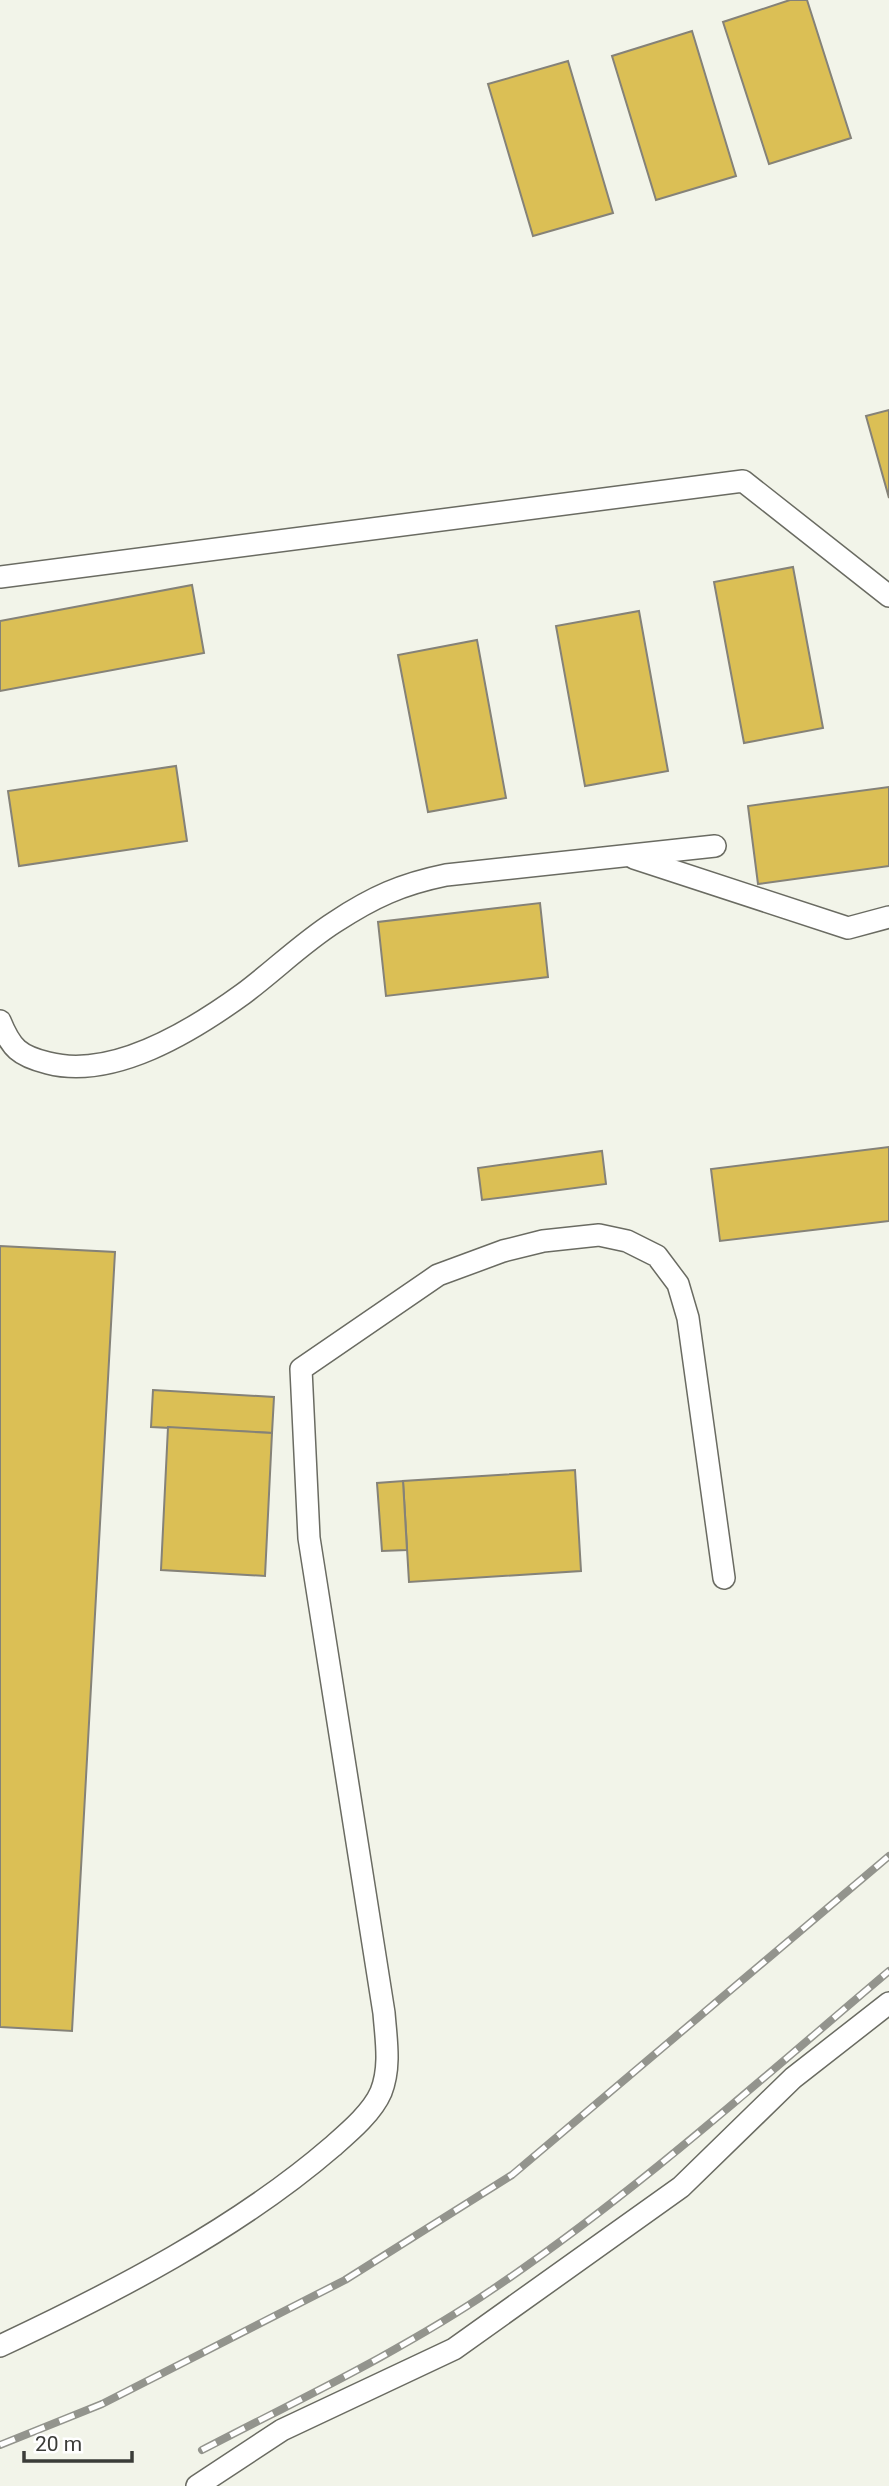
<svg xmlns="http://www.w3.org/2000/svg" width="889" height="2486" viewBox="0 0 889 2486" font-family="Roboto,sans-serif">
<rect width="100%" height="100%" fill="#f2f4e9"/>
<!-- building -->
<g fill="#dbbf55" stroke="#858278" stroke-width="2">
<polygon points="790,0 807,0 851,138 769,164 723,22"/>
<polygon points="692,31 736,176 656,200 612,56"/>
<polygon points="568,61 613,213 533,236 488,84"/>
<polygon points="889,410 889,498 866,416"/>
<polygon points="793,567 823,728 744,743 714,582"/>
<polygon points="192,585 204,653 0,691 0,621"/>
<polygon points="639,611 668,771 585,786 556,626"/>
<polygon points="477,640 506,798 428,812 398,655"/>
<polygon points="176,766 187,841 19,866 8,791"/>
<polygon points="889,787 889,866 758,884 748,806"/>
<polygon points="540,903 548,977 386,996 378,922"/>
<polygon points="889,1147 889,1221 720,1241 711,1169"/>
<polygon points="602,1151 606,1184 482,1200 478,1168"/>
<polygon points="0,1246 115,1252 72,2031 0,2027"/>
<polygon points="153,1390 274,1397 272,1433 151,1427"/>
<polygon points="168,1427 272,1433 265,1576 161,1570"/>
<polygon points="575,1470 581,1571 409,1582 403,1481"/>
<polygon points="403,1481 407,1550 382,1551 377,1483"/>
</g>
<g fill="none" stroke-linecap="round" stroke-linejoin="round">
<defs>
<g id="service">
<polyline points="0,577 743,481 889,596"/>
<polyline points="634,858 848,928 889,917"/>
<path d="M0 1021C11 1048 19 1056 48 1063 113 1080 192 1031 243 994 274 971 302 943 335 922 373 897 402 884 446 875L715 846"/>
<path d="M0 2346C113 2293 237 2229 332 2147 348 2133 372 2113 381 2092 391 2067 386 2039 384 2013L309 1538 301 1369 438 1275 503 1251 543 1241 599 1235 627 1241 657 1256 678 1284 688 1318 724 1578"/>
<polyline points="197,2486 282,2430 454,2349 681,2187 793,2078 889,2003"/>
</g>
</defs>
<!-- service casing -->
<use href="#service" stroke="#6a6b62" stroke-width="24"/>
<!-- service -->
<use href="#service" stroke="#fff" stroke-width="21"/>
<defs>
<g id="rail">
<polyline points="0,2445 102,2404 345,2280 512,2175 889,1856"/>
<path d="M202 2450C300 2399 402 2351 493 2289 634 2194 760 2080 889 1971"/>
</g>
</defs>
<!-- rail casing -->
<use href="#rail" stroke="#93948d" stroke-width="8"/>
<!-- rail -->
<use href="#rail" stroke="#fff" stroke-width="5" stroke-dasharray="16" stroke-linecap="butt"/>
</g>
<!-- scale -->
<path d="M24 2451v10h108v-10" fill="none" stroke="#3b3c38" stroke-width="3.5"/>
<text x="35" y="2451" font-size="21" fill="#3b3c38" stroke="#ffffff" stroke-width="5" paint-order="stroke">20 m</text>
</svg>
